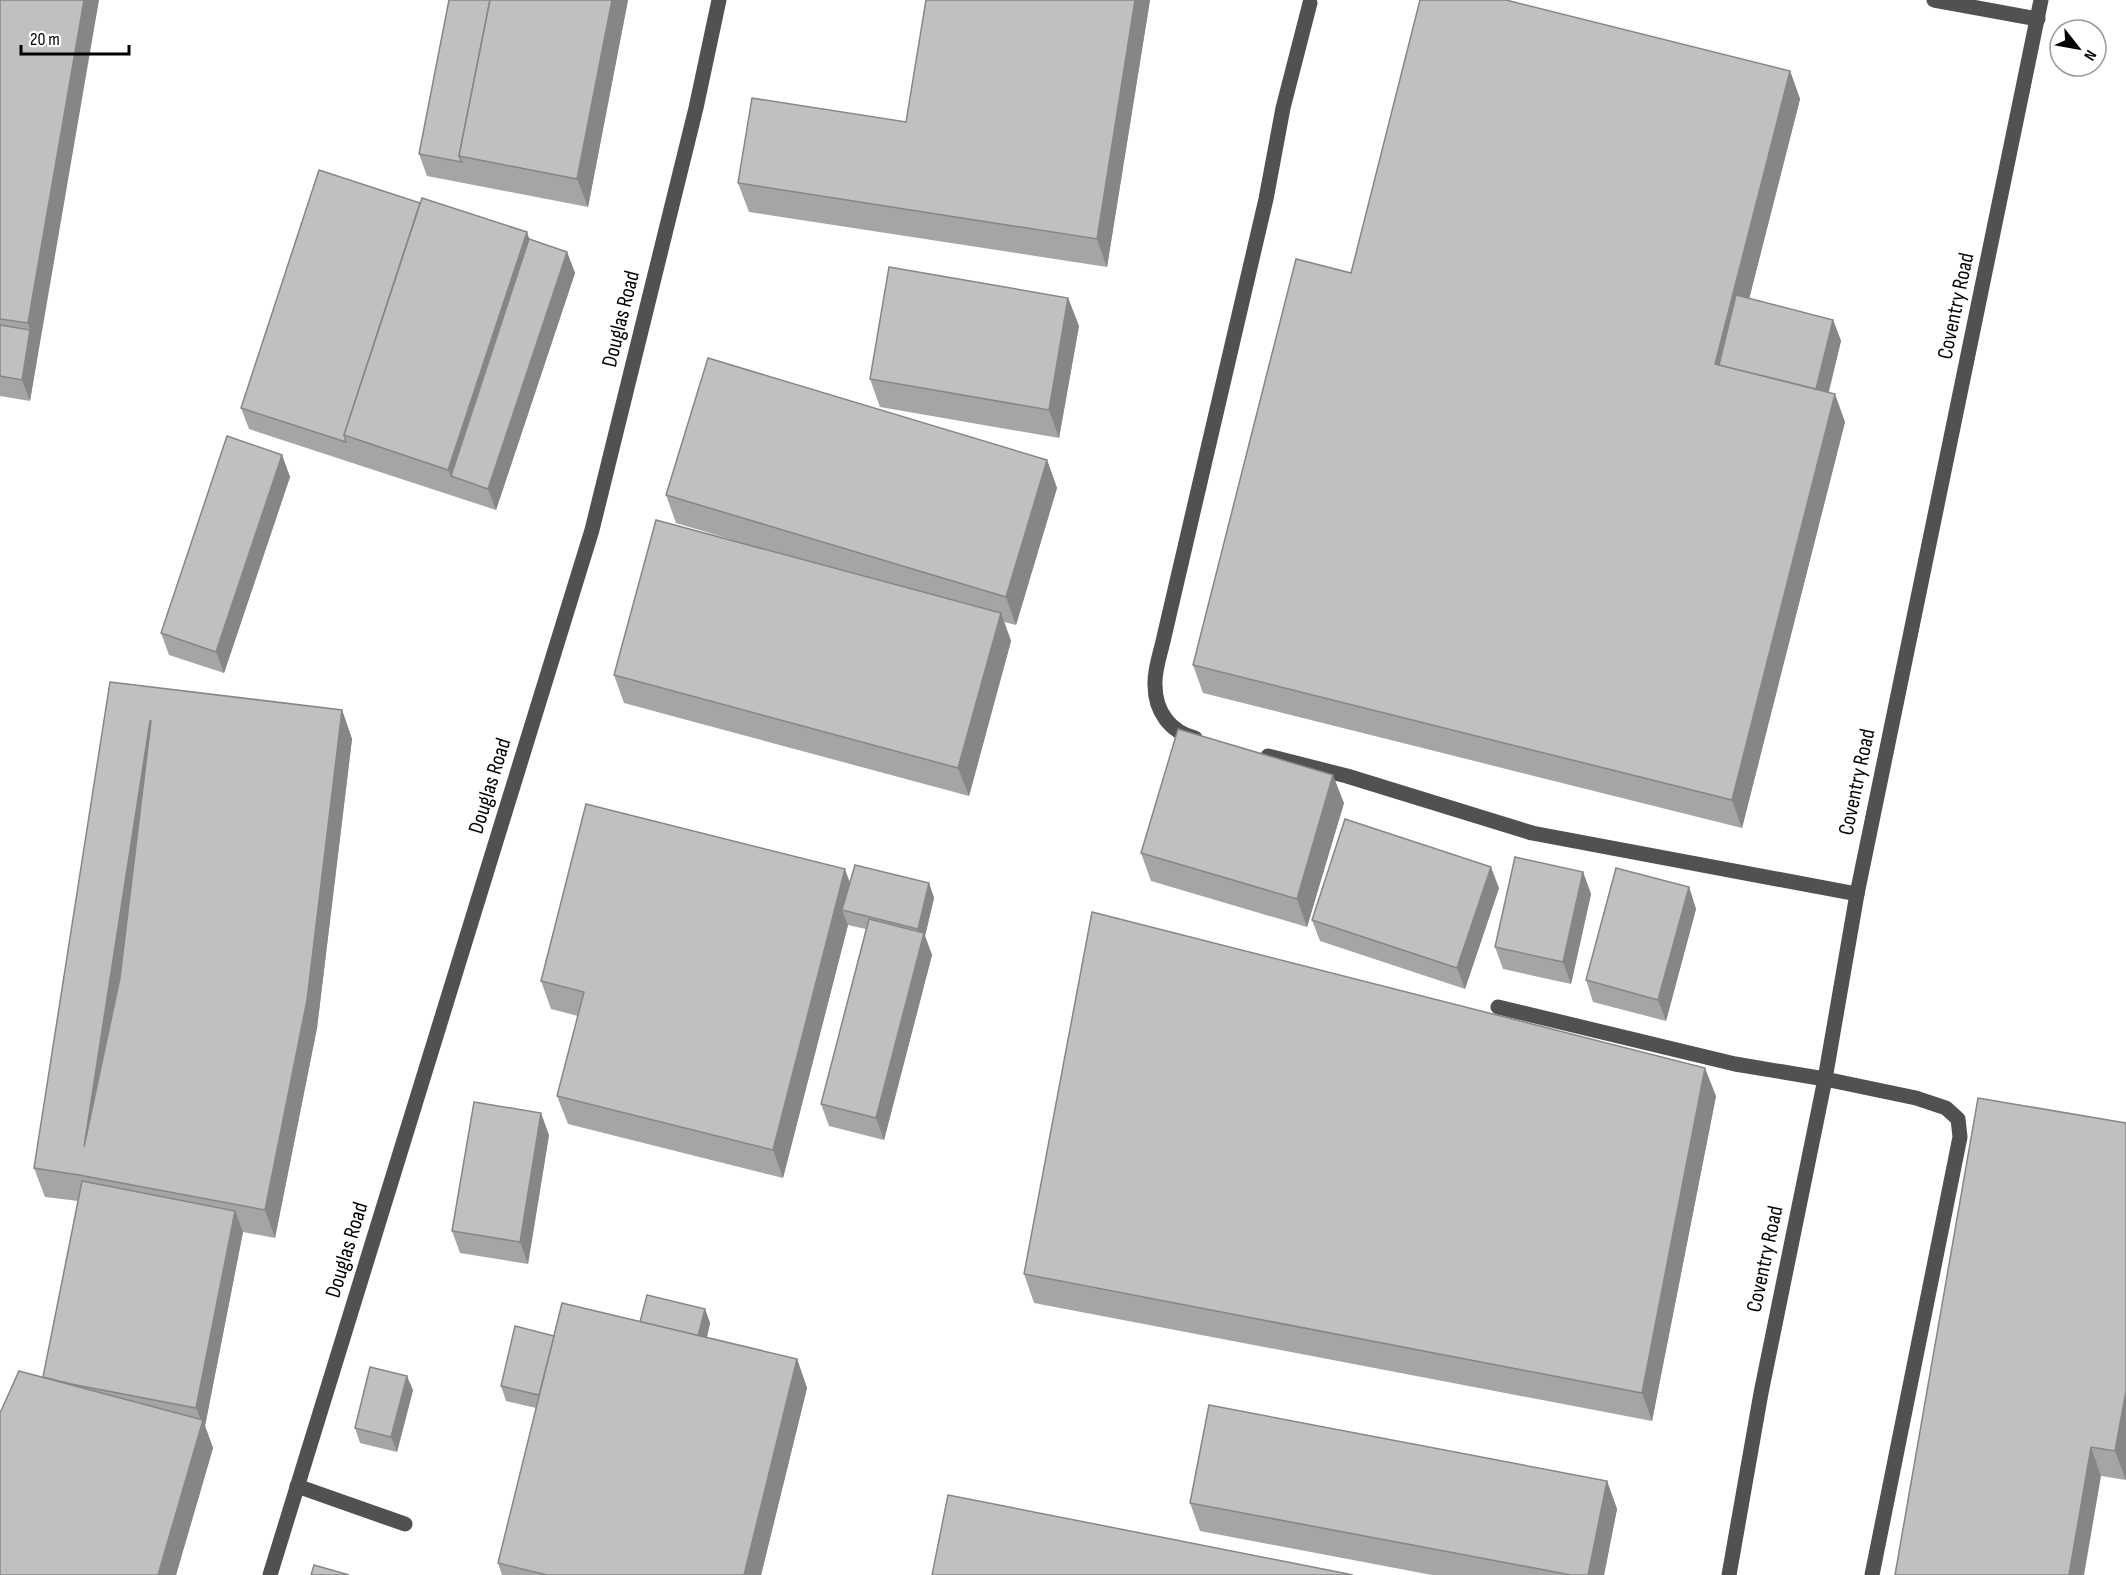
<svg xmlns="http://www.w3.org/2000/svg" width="2126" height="1575" viewBox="0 0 2126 1575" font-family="'Sofia Sans Condensed',sans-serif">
<rect width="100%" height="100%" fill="#fff"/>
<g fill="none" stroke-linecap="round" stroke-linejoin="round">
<!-- minor -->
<g stroke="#515151" stroke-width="15">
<polyline points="1934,0 2038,19"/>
<path d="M1195 738C1170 732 1155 711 1155 685 1154 670 1161 652 1164 637L1266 199 1283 108 1310 3"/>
<polyline points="1268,756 1347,776 1532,833 1857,894"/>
<polyline points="1498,1007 1735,1064 1825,1079 1916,1098 1946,1108 1958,1119 1960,1137 1872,1575"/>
<polyline points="297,1486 405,1524"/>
<polyline points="270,1575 592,530 696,108 719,0"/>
<polyline points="1729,1575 1761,1393 1825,1079 1857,894 2041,0"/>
</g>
</g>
<!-- wall -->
<g fill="#a5a5a5">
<polygon points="0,0 38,352 30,401 0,396"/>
<polygon points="449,0 628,0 588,207 427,176 419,154"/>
<polygon points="926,0 1150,0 1107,267 749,212 738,183 906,122"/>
<polygon points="1790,71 1800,99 1749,299 1833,320 1841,341 1829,392 1845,422 1742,828 1203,693 1193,665"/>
<polygon points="529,239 567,252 575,273 496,510 249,429 241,408"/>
<polygon points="1068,298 1079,326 1059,438 880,407 870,379"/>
<polygon points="282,455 290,477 224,673 169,655 161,633"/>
<polygon points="1047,460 1057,488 1016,625 1004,622 1011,641 969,796 624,703 614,675 753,546 676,523 666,495"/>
<polygon points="110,682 342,710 352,739 317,1028 275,1238 243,1232 205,1426 213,1448 176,1575 0,1575 43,1377 78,1201 45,1197 34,1168"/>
<polygon points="1344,803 1307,927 1151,881 1141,853"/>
<polygon points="1583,872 1591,894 1571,984 1503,969 1495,947"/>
<polygon points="850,882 929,883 934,898 925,936 932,955 884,1140 829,1126 821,1104 866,929 848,925 783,1178 568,1124 557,1096 578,1016 551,1009 541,981"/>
<polygon points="1689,887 1696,909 1666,1021 1593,1002 1586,980"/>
<polygon points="1499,888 1465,989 1320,941 1312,920"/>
<polygon points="1716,1096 1652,1421 1034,1303 1024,1274"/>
<polygon points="2126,1123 2126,1480 2101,1476 1895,1575"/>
<polygon points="549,1135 528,1264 460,1253 452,1231"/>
<polygon points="705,1309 710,1323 707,1338 797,1359 807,1388 761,1575 502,1575 498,1563 536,1408 506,1401 501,1386 554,1336 640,1322"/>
<polygon points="413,1390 397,1452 360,1443 355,1428"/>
<polygon points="1607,1481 1617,1509 1604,1575 1432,1575 1200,1531 1190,1503"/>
</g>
<!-- shaded-wall -->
<g fill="#868686">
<polygon points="84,0 99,0 30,401 22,380 30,330 28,323"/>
<polygon points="612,0 628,0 588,207 577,179"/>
<polygon points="1135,0 1150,0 1107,267 1097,239"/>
<polygon points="1790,71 1800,99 1730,374 1715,364"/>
<polygon points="527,232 537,261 451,476 448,470"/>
<polygon points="567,252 575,273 496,510 488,489"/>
<polygon points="1068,298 1079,326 1059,438 1049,410"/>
<polygon points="1833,320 1841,341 1822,417 1815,395"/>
<polygon points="1835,394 1845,422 1742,828 1732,800"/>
<polygon points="282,455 290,477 224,673 216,652"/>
<polygon points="1047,460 1057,488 1016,625 1006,597"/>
<polygon points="1001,613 1011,641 969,796 958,768"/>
<polygon points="342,710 352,739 317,1028 275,1238 265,1210"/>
<polygon points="150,721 160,749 94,1175 84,1147"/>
<polygon points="1333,775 1344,803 1307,927 1297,899"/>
<polygon points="1491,867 1499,888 1465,989 1457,968"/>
<polygon points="845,869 855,897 842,910 848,925 783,1178 773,1150"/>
<polygon points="1583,872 1591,894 1571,984 1563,962"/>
<polygon points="929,883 934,898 925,936 932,955 884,1140 876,1118 922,941 918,929"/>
<polygon points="1689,887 1696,909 1666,1021 1658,1000"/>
<polygon points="1705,1068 1716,1096 1652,1421 1642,1393"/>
<polygon points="541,1113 549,1135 528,1264 520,1242"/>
<polygon points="235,1211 243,1232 205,1426 213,1448 176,1575 158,1575 202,1423 196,1408"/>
<polygon points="705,1309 710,1323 701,1363 695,1348"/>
<polygon points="797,1359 807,1388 761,1575 744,1575"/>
<polygon points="407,1376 413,1390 397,1452 391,1437"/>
<polygon points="2126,1391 2126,1480 2115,1451"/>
<polygon points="2091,1447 2101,1476 2084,1575 2069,1575"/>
<polygon points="1607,1481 1617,1509 1604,1575 1588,1575"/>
</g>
<!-- building -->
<g fill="#c0c0c0" stroke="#868686" stroke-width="1.5" fill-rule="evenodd">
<polygon points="0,0 84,0 28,323 0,319"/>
<polygon points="449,0 490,0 459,156 462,162 419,154"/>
<polygon points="490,0 612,0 577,179 459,156"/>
<polygon points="926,0 1135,0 1097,239 738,183 752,98 906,122"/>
<polygon points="1420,0 1506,0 1790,71 1715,364 1835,394 1732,800 1193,665 1296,259 1351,273"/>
<polygon points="319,170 420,203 344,435 346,442 241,408"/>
<polygon points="422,198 527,232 448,470 344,435"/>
<polygon points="529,239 567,252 488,489 451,476"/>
<polygon points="889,267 1068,298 1049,410 870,379"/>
<polygon points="1736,295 1833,320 1816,389 1719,365"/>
<polygon points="0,325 30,330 22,380 0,376"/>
<polygon points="708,358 1047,460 1006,597 666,495"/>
<polygon points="227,436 282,455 216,652 161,633"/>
<polygon points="656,520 1001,613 958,768 614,675"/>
<path d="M110 682 342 710 307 1000 265 1210 79 1175 34 1168ZM150 721H151L120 978 84 1147Z"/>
<polygon points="1178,729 1333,775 1297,899 1141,853"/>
<polygon points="586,804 845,869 773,1150 557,1096 584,992 541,981"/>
<polygon points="1345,819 1491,867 1457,968 1312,920"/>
<polygon points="1515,857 1583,872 1563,962 1495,947"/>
<polygon points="855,865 929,883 918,929 842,910"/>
<polygon points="1616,868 1689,887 1658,1000 1586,980"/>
<polygon points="1092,912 1705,1068 1642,1393 1024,1274"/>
<polygon points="869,919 924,933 876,1118 821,1104"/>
<polygon points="1978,1098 2126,1123 2126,1391 2115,1451 2091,1447 2069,1575 1895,1575"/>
<polygon points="474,1102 541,1113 520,1242 452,1231"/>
<polygon points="82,1181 235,1211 196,1408 71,1384 43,1377"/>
<polygon points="647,1295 705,1309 698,1336 640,1322"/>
<polygon points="562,1303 797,1359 744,1575 547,1575 498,1563"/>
<polygon points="515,1326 554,1336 539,1395 501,1386"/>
<polygon points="370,1367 407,1376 391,1437 355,1428"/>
<polygon points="19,1371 203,1420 158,1575 0,1575 0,1413"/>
<polygon points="1209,1405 1607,1481 1588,1575 1571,1575 1190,1503"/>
<polygon points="948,1495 1353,1575 932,1575"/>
<polygon points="314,1565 349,1575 311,1575"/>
</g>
<g text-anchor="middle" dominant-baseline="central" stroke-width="6" stroke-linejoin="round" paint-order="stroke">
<!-- street labels -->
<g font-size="22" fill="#000" stroke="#fff">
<text transform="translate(1956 306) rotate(-78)">Coventry Road</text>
<text transform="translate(621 319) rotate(-76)">Douglas Road</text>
<text transform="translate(1857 782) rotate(-78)">Coventry Road</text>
<text transform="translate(490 786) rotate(-73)">Douglas Road</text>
<text transform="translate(347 1250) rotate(-73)">Douglas Road</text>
<text transform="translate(1765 1259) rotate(-78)">Coventry Road</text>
</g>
</g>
<!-- north arrow -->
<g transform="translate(2078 48) rotate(121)"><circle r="28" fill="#ffffff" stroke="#999999" stroke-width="1.5"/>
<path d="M0-4.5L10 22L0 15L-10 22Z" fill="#000000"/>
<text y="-9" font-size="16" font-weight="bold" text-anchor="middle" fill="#000000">N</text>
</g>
<!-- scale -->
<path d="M21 45v9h108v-9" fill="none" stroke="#000000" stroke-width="3"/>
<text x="30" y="45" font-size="18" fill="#000000" stroke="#ffffff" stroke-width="4.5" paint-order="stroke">20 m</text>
</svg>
